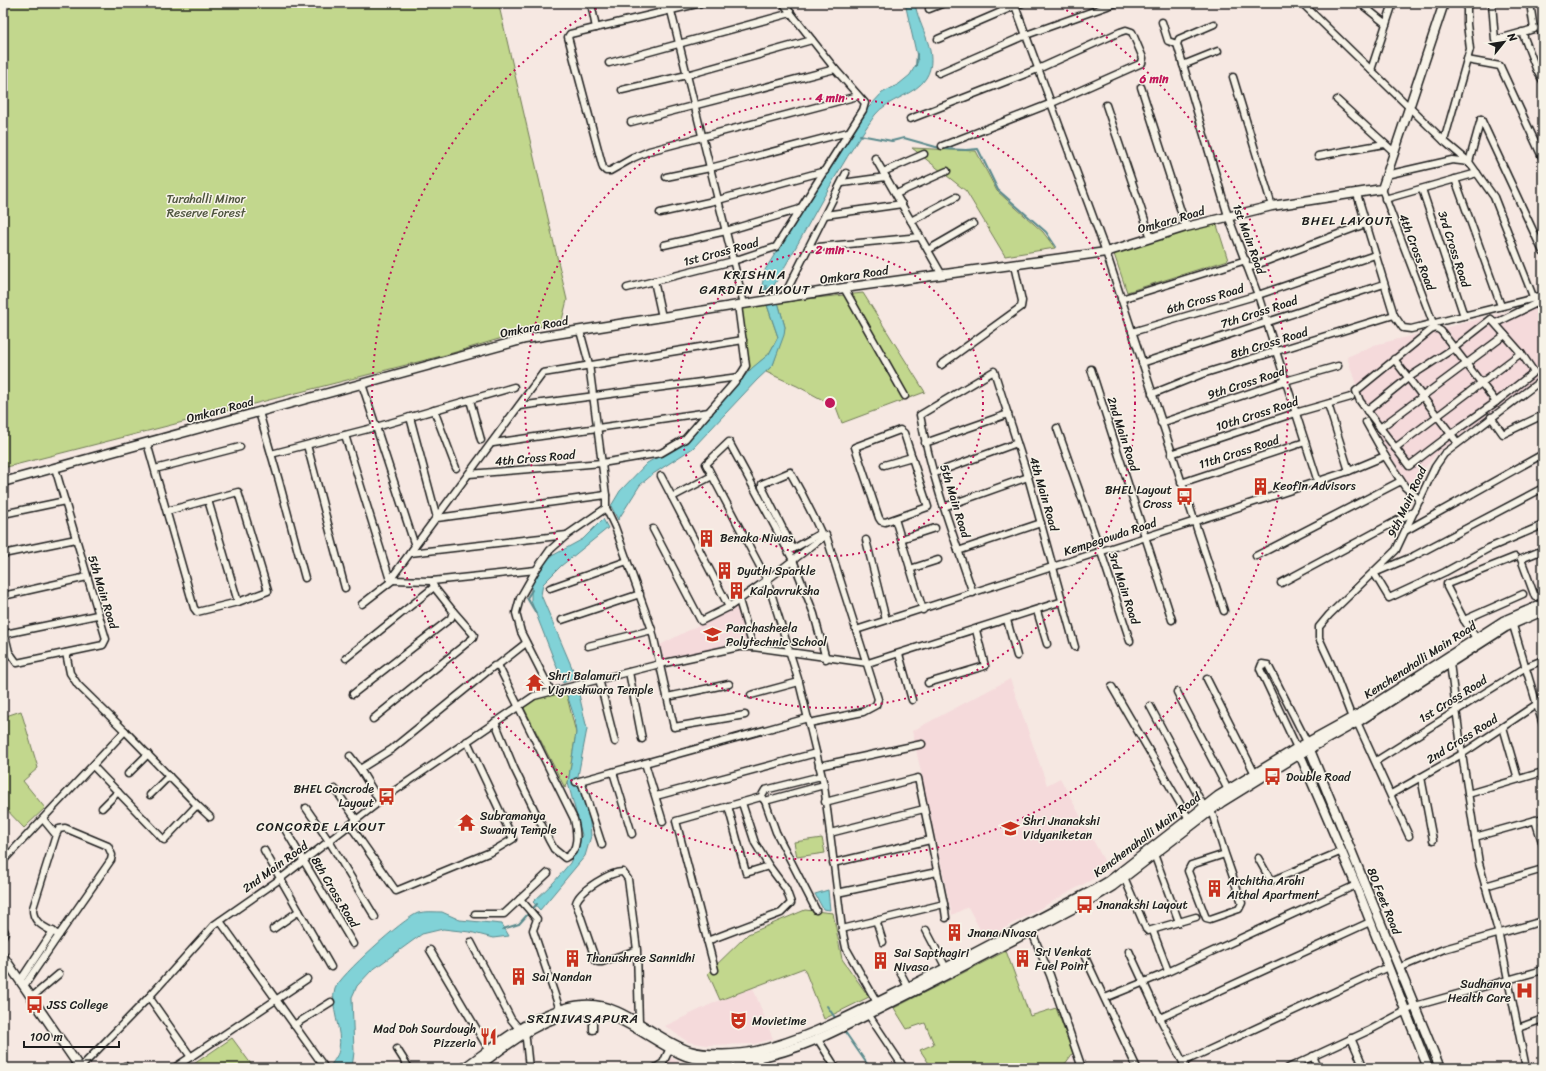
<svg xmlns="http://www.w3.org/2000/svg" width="1546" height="1071" viewBox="0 0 1546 1071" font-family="Sriracha,sans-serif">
<rect width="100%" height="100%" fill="#f6e8e2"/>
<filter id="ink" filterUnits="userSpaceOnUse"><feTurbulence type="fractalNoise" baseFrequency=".025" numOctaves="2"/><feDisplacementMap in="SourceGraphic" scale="8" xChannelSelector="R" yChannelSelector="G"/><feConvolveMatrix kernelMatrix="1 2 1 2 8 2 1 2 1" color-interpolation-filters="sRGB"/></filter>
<g filter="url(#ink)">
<!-- built -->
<g fill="#f5dadb">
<polygon points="1543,301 1543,375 1439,451 1409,486 1365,413 1347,357 1374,345 1501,314"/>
<polygon points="738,605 748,642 662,663 658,646"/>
<polygon points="1010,679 1047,785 1060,778 1109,870 985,939 968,907 952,915 912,731"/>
<polygon points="753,988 773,1039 754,1044 707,1045 688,1042 665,1026 720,1000"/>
<polygon points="669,1057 690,1068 656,1068"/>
</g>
<!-- green -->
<g fill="#c2d78d" stroke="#6f7a54">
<polygon points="3,3 513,3 499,6 567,300 562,320 449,354 3,468"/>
<polygon points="912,148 976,151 997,191 1043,232 1055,248 1005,256 966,191"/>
<polygon points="1216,222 1228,260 1127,292 1114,254"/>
<polygon points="863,293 925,392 842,423 836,407 797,386 766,372 773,365 785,327 778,302"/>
<polygon points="767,305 778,337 769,354 749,371 740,308"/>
<polygon points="566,692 576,733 568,783 565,788 523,706 535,698"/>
<polygon points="21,711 38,768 23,781 45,808 24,828 3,806 3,717"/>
<polygon points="822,838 825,853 797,857 794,842"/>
<polygon points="805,910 833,913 842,959 869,997 824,1019 804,968 720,1000 708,973 748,934"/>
<polygon points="1006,951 1030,1016 1056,1008 1073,1053 1062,1068 932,1068 920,1050 934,1044 925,1023 907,1029 894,1008"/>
<polygon points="232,1038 254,1068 188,1068"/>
</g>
<!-- water -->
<g fill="#81d2d7" stroke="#59898c">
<path d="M905 3H915C918 27 941 54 926 78 916 95 887 99 875 115 836 169 807 230 773 287L761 291 765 270 858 119 882 93 899 84 910 75 918 61Z"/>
<polygon points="778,302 785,327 784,335 773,365 757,380 693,448 653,474 640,485 618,520 611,506 620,491 647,463 684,442 752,368 769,354 778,337 767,305"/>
<polygon points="603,519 608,528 561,566 543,584 541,595 576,677 563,683 531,601 531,585 537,570 550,557 583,539"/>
<polygon points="578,690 587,729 578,776 579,787 589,811 591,836 585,856 540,910 533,902 554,882 570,863 582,835 568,783 576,733 574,716 566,692"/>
<polygon points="828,890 830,910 823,909 815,894"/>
<path d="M442 912 460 920 502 924 509 936 493 938 470 932 443 929 422 934 371 971 357 986 352 997 354 1052 352 1068H329C332 1063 338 1056 339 1050 343 1030 329 1006 335 989 339 976 404 918 418 913 425 911 435 912 442 912Z"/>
</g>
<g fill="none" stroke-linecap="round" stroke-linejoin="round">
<!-- stream -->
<g stroke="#59898c" stroke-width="2">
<polyline points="916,66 917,54"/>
<polyline points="860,135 892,141 904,138 943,149 966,150 978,149 998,190 1046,232 1056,247"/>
<polyline points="766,286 769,298"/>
<polyline points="532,590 527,598 536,613"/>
<polyline points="503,929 519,924 537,904"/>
<polyline points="827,1006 836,1019"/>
<polyline points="843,1029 870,1068"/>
</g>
<defs>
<g id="street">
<polyline points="591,3 596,28"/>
<polyline points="701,3 570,34 568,37 603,168 606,171 610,171 633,158 649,151 858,96"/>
<polyline points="1014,3 1106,252 1224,611"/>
<polyline points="1302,3 1444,141 1469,162 1494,197 1534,299"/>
<polyline points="1360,3 1386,24"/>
<polyline points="1492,3 1495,40 1534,29 1530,3"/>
<polyline points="929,9 944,3"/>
<polyline points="671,11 744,304"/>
<polyline points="1162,22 1168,41 1177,44"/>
<polyline points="1214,24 1179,39 1177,44 1228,216 1258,295 1318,482"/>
<polyline points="1540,28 1543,39"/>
<polyline points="1522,32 1537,71 1543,81"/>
<polyline points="938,39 1022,3"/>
<polyline points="1467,60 1500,66 1543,159"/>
<polyline points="609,63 791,13"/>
<polyline points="1183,65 1218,51"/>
<polyline points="1371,70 1393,3"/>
<polyline points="939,73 1026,35 1116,3"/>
<polyline points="1233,77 1272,206"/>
<polyline points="1141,87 1186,227"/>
<polyline points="622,90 687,75 812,40"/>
<polyline points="1337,100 1394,152"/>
<polyline points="1106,105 1151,238"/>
<polyline points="910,119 1038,69 1120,32 1126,30 1132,32 1143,58 1142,63 1052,103 942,146"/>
<polyline points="1481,119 1543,252"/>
<polyline points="631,122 835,69 783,3"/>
<polyline points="1444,141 1470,49 1467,24 1467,3"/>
<polyline points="1318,156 1384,144"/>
<polyline points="875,158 942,275"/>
<polyline points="883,172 924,154"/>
<polyline points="1386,175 1452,160 1469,162 1481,119"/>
<polyline points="666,177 710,168 848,132"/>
<polyline points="1455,179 1501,306"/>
<polyline points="842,183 886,177"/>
<polyline points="1382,189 1433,323"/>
<polyline points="1422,189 1464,316"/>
<polyline points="896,194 947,171"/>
<polyline points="1357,194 1394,315 1403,328 1411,329 1543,296"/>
<polyline points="1385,199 1477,173"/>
<polyline points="660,213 718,200 825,171"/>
<polyline points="825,215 902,204"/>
<polyline points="911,221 956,197"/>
<polyline points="664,245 726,231 800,209"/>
<polyline points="808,248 920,237"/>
<polyline points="928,250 973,224"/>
<polyline points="1248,268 1365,224"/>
<polyline points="654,281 662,317"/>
<polyline points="627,288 733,261 776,247 863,110 865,103 835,69"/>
<polyline points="844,288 905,396"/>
<polyline points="783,298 846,173"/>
<polyline points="1121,299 1246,260"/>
<polyline points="1496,323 1543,300"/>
<polygon points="1436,328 1441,331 1496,402 1451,434 1409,466 1360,401 1356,391 1431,330"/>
<polyline points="1132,332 1258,295 1375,255"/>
<polyline points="1394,359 1457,442"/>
<polyline points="1142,363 1384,284"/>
<polyline points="941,365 1021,307 1022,301 1014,265"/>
<polyline points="1091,369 1172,620"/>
<polyline points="362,384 415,546"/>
<polyline points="1152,394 1202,374 1394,315"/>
<polyline points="470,400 481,440"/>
<polyline points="1328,404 1349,471"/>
<polyline points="519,406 739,377"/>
<polyline points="434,410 456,468"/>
<polyline points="1367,411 1408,378 1454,348 1491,319 1521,353 1534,372 1496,402"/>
<polyline points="259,412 279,481 305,578"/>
<polyline points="410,417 437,518 606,495"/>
<polyline points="1491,417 1503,434 1543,415"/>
<polyline points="1366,422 1385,456"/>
<polyline points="1161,423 1285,381 1338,366"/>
<polyline points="1057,428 1101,552 1130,641"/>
<polyline points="1380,428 1505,335"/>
<polygon points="900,430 904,433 928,507 885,522 881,521 879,518 855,447"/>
<polyline points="345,435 390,580"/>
<polyline points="147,443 194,608 197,612 238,602 268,591 238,492 167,511"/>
<polyline points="493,443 709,412"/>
<polyline points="925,443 1008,414"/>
<polyline points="307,445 345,588"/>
<polyline points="1395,448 1521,353"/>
<polyline points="271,454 376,427 514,387"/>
<polyline points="1171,454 1295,413 1351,397"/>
<polyline points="884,465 912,457"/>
<polyline points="155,469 240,447"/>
<polyline points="935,473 1017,443"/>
<polyline points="469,474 602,463 661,453 685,439 739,377 746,366 738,305"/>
<polyline points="661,476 672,497"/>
<polyline points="712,476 672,497 729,607"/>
<polyline points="1181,483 1305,442"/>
<polyline points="1543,488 1414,556 1374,573 1389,598 1445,572 1489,548 1543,525"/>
<polyline points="208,500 238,602"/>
<polyline points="944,507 1028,477"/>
<polyline points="606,508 615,527 652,630"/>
<polyline points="3,514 65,501"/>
<polyline points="895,519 923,610"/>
<polyline points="653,529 701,621 729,607 767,580 706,464 729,442 793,560 814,614 826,659"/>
<polyline points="1407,530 1543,454"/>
<path d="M821 533 793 549 762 487V484L790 472C802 493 813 515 823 537"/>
<polyline points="901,539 935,528"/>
<polyline points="866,540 886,620"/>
<polyline points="1543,550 1521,559 1535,597 1543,594"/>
<polyline points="958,551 1041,523"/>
<polyline points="410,553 567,535"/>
<polyline points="3,554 76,539"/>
<polyline points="1256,556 1401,481"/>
<polyline points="910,569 938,560"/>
<polyline points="432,581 390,580 543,373 743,340"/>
<polyline points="1281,583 1415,511"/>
<polyline points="550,588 627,561"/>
<path d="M973 593C953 535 931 476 920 415L994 371 1028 477 1075 647"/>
<polyline points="3,596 87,577"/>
<polyline points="739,600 753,647"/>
<polyline points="362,604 393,580"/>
<polyline points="1037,611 1047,644"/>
<polyline points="562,620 640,594"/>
<polyline points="1007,620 1017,656"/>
<polyline points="1464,620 1523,594"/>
<polyline points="1512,622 1543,725"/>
<polyline points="3,627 9,652 17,663 103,645 106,639 55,468"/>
<polyline points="856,630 1264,499 1349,471 1385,456 1405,487 1420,500"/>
<polyline points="5,634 97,615"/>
<polyline points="1476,638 1464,620 1447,587 1447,584 1515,557"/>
<polyline points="588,646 652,630 674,727 745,715"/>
<polyline points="899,654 912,700"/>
<polyline points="346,658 434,587"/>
<polyline points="1450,663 1462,754 1479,863 1499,935 1526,1068"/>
<polyline points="498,665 526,643"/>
<polyline points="629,672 642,739"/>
<polyline points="599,679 615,742"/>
<polyline points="1207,679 1255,774"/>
<polyline points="928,683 985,666 976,630"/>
<polyline points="1112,687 1189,819"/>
<polyline points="551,691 521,632 516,613 520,598 536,570 550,550 567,535 606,508 606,495 589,364 580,331"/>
<polyline points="1177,692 1228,790"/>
<polyline points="353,694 451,618 453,611 434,587 432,581 536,570"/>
<polyline points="751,695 799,682"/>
<polyline points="667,697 729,684"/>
<polyline points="1150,706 1204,807"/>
<polyline points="1352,718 1331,664 1319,638 1319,627 1329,615 1396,550 1435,467 1444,454 1543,379"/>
<polyline points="373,719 473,638 474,635 453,611"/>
<polyline points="1357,722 1409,836"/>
<polyline points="809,723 863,712 876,705 878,699 826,535 767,580 799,682 824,785 842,929 846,948 879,1006"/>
<polyline points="1503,727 1518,779"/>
<polyline points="1297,748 1260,669 1262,664 1268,665 1307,742"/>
<polyline points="350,756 360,769"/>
<polyline points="1376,761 1526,667 1543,660"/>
<polyline points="645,763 663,822"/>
<polyline points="93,766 164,840 197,805 125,731"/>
<polyline points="819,766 922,744"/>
<polyline points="613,772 632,834"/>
<polyline points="128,774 148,754"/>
<polyline points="1421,777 1433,840"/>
<polyline points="581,781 602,845"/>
<polyline points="576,782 808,718"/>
<polyline points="335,789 356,819"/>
<polyline points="1391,794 1462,754 1543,700"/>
<polyline points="1468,794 1543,772"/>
<polyline points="150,795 169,776"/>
<polyline points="656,796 816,753"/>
<polyline points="763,799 765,801 824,785"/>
<polyline points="765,801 776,832 816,910"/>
<path d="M380 802 360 769 392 749 494 666 498 665 574 819C577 832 580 851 565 858L554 849 549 840 514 768 495 722"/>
<polyline points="825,802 918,778 944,904 842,929"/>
<polyline points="197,805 210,817"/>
<polyline points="728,806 746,873 769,866 755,843 742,803"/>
<polyline points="102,808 118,792"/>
<polyline points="306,808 329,841 375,917"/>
<polyline points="1211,810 1225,854 1191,865 1188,871 1206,918 1210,919 1239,909 1242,903 1225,854"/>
<path d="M43 819 56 835 59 829 65 828 108 846 112 855 111 860 59 935C47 928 32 924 33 908L56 835"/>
<polyline points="1535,820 1543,845"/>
<polyline points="350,825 396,891 493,851 513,839 467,741"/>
<polyline points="286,831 353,944"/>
<polyline points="830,833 924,809"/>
<polyline points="1475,837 1543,818"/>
<polyline points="264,850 331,967"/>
<polyline points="1154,854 1179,922"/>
<polyline points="1258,858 1271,881 1342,851"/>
<polyline points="3,861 125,731 78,685 70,673 66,653"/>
<polyline points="833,863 930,840"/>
<polyline points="1124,877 1146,929 1148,931 1196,917"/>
<polyline points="1485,886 1543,869"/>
<polyline points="837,893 937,872"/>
<polyline points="520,899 537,919 533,930 534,933 560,1010"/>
<polyline points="944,904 946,918"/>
<polyline points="475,914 504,914 548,873"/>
<polyline points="876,920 883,942"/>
<polyline points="220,921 325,1068"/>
<polyline points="3,929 5,932 3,936"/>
<polyline points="273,929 299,911"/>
<polyline points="926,930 946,968"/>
<polyline points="1031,930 1050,975 1082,1068"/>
<polyline points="1153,931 1168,971"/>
<polyline points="707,941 781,913 791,903 786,889 769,866"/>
<polyline points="471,942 511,1019 520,1030"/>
<polyline points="430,950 489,1050"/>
<path d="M637 950 602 962H598L596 961 576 903C579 891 611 871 623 872L628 879 637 950 639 1024"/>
<polyline points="1129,951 1160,1018 1370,922"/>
<polyline points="1085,957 1137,1068"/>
<polyline points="1399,968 1444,949 1543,921"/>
<polyline points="715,970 676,821 761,797 765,790 821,776"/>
<polyline points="899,970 908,987"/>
<polyline points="20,981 53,931"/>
<polyline points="24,986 59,935"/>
<polyline points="32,997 59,974"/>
<polyline points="149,997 191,1057"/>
<polyline points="1105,998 1159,976 1356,885"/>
<polyline points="593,1011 593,1030"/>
<polyline points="868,1014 904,1068"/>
<polyline points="1160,1018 1186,1068"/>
<polyline points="294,1025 331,1002"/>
<polyline points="1518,1028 1543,1019"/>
<polyline points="525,1030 529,1068"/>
<polyline points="817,1038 836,1068"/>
<polyline points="1351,1038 1364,1068"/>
<polyline points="397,1049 409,1068"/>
<polyline points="757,1054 760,1068"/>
<polyline points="1313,1056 1318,1068"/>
<polyline points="1183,1062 1388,967"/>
<polyline points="80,1068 149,997 214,925 280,879 387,796 534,696 660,664 739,647 753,647 868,663 1063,601"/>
<polyline points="123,1068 125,1066"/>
<polyline points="174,1068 307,979"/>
<polyline points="655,1068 663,1063 670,1048"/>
<polyline points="1288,1068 1370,1030 1415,1006 1543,970"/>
<polyline points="1531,1068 1543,1067"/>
</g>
<g id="secondary">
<polyline points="3,482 525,339 844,288 1106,252 1186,227 1272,206 1382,189 1444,3"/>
<polyline points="1308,745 1440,1068"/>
<polyline points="1298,750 1356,885 1428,1068"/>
<polyline points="3,956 80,1068"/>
<path d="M464 1068C499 1043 538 1009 583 1005 621 1001 655 1040 690 1051 706 1056 739 1055 756 1051 805 1040 849 1016 894 994 961 961 1026 925 1092 891L1109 881 1218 796 1297 748 1357 715 1503 621 1543 604"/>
<path d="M476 1068C507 1045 543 1015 584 1011 617 1008 656 1045 686 1056 704 1063 736 1061 755 1058 802 1051 849 1024 891 1003 959 969 1027 933 1095 897L1113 886 1222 802 1300 754 1361 720 1506 627 1543 611"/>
</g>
</defs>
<!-- street casing -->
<use href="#street" stroke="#1c1c1c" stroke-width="9"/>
<!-- secondary casing -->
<use href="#secondary" stroke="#1c1c1c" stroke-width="11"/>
<!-- street -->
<use href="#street" stroke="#f7f3e8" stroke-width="6"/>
<!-- secondary -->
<use href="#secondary" stroke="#f7f3e8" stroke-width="8"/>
</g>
</g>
<!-- distance rings -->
<g fill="none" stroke="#c2185b" stroke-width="2" stroke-dasharray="2 4">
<circle cx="830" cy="403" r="153"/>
<circle cx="830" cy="403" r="305"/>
<path d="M1056 4A458 458 0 1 1 604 4"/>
</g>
<!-- icons -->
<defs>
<symbol id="building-bare" viewBox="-9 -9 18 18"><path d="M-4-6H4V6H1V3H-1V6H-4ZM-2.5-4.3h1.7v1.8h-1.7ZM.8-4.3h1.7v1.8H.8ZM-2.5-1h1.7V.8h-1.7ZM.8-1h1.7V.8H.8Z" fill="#c8321e" stroke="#f7f3e8" stroke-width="2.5" paint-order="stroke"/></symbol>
<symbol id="bus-bare" viewBox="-9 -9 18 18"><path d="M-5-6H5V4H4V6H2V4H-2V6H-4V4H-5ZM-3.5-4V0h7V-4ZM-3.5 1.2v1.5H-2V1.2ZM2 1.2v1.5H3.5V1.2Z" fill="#c8321e" stroke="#f7f3e8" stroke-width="2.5" paint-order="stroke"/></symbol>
<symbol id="university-bare" viewBox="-9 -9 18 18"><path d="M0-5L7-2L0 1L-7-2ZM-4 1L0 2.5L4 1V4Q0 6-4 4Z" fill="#c8321e" stroke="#f7f3e8" stroke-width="2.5" paint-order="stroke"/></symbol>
<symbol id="temple-bare" viewBox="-9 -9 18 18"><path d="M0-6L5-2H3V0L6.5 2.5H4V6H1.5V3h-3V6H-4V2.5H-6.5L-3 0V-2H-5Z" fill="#c8321e" stroke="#f7f3e8" stroke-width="2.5" paint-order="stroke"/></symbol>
<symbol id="school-bare" viewBox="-9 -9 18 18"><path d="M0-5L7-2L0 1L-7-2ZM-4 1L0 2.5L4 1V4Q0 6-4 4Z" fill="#c8321e" stroke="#f7f3e8" stroke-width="2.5" paint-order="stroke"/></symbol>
<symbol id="hospital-bare" viewBox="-9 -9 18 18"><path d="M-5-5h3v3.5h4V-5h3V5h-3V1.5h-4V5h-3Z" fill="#c8321e" stroke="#f7f3e8" stroke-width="2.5" paint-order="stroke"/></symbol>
<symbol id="theatre-bare" viewBox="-9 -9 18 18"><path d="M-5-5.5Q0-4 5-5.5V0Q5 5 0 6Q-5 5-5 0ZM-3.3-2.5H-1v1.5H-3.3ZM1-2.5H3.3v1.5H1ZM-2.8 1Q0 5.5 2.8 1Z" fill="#c8321e" stroke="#f7f3e8" stroke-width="2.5" paint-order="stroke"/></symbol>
<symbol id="restaurant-bare" viewBox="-9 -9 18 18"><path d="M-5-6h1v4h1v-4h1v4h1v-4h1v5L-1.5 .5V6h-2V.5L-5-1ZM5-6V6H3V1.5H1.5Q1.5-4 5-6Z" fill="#c8321e" stroke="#f7f3e8" stroke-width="2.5" paint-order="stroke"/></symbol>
</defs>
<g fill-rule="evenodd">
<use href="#building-bare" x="1248" y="474" width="25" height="25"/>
<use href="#bus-bare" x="1172" y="484" width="25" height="25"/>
<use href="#building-bare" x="694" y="526" width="25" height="25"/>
<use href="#building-bare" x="712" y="558" width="25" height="25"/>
<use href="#building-bare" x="724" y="578" width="25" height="25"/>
<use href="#university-bare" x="700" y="622" width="25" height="25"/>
<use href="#temple-bare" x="522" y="670" width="25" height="25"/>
<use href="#bus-bare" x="1260" y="764" width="25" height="25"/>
<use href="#bus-bare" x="374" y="784" width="25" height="25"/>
<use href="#temple-bare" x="454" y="810" width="25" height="25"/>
<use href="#school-bare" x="998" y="816" width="25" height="25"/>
<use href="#building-bare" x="1202" y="876" width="25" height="25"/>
<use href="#bus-bare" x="1072" y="892" width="25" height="25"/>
<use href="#building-bare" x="942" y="920" width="25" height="25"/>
<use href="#building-bare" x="560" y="946" width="25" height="25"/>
<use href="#building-bare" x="1010" y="946" width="25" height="25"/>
<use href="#building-bare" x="868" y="948" width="25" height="25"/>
<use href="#building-bare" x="506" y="964" width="25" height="25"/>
<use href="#hospital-bare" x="1512" y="978" width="25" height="25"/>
<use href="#bus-bare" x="22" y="992" width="25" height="25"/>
<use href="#theatre-bare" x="726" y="1008" width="25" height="25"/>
<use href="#restaurant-bare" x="476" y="1024" width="25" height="25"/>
</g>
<g text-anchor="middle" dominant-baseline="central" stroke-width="3" stroke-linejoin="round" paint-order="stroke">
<!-- park labels -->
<g font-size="12" fill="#4e543e" stroke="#f7f3e8">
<text x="206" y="199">Turahalli Minor<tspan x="206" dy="14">Reserve Forest</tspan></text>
</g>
<!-- street labels -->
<g font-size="12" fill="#1c1c1c" stroke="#f7f3e8">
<text transform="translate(1171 220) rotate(-16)">Omkara Road</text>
<text transform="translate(1249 239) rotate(70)">1st Main Road</text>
<text transform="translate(1454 249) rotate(72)">3rd Cross Road</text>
<text transform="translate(721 252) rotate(-15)">1st Cross Road</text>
<text transform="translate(1417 252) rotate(69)">4th Cross Road</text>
<text transform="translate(854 275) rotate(-8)">Omkara Road</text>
<text transform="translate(1205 299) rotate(-16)">6th Cross Road</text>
<text transform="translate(1259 312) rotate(-18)">7th Cross Road</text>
<text transform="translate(534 327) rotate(-11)">Omkara Road</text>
<text transform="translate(1269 343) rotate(-17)">8th Cross Road</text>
<text transform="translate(1246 383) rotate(-18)">9th Cross Road</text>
<text transform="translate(220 410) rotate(-15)">Omkara Road</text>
<text transform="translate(1257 414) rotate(-18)">10th Cross Road</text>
<text transform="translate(1123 434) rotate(72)">2nd Main Road</text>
<text transform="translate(1239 452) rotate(-18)">11th Cross Road</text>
<text transform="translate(535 458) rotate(-5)">4th Cross Road</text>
<text transform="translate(1044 494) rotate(74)">4th Main Road</text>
<text transform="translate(955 501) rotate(73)">5th Main Road</text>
<text transform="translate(1407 502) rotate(-65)">9th Main Road</text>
<text transform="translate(1110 537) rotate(-18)">Kempegowda Road</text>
<text transform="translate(1124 588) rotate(72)">3rd Main Road</text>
<text transform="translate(103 592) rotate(73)">5th Main Road</text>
<text transform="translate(1420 660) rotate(-33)">Kenchenahalli Main Road</text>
<text transform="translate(1453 699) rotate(-32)">1st Cross Road</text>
<text transform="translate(1462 739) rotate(-32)">2nd Cross Road</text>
<text transform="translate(1147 835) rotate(-37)">Kenchenahalli Main Road</text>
<text transform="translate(275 867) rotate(-36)">2nd Main Road</text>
<text transform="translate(335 892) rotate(59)">8th Cross Road</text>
<text transform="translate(1384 901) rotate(68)">80 Feet Road</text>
</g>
<!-- poi labels -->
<g font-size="12" fill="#1c1c1c" stroke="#f7f3e8" text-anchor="start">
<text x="1273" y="486">Keofin Advisors</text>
<text x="1172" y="490" text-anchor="end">BHEL Layout<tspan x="1172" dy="14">Cross</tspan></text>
<text x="720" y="538">Benaka Niwas</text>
<text x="737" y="571">Dyuthi Sparkle</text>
<text x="750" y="591">Kalpavruksha</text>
<text x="726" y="628">Panchasheela<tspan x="726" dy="14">Polytechnic School</tspan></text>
<text x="548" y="676">Shri Balamuri<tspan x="548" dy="14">Vigneshwara Temple</tspan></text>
<text x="1286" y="777">Double Road</text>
<text x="374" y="789" text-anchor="end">BHEL Concrode<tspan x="374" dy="14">Layout</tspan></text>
<text x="480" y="816">Subramanya<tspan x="480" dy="14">Swamy Temple</tspan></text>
<text x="1023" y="821">Shri Jnanakshi<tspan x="1023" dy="14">Vidyaniketan</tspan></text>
<text x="1227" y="881">Architha Arohi<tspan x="1227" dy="14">Aithal Apartment</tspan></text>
<text x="1097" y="905">Jnanakshi Layout</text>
<text x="968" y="933">Jnana Nivasa</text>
<text x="1035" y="952">Sri Venkat<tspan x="1035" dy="14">Fuel Point</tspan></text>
<text x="894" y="953">Sai Sapthagiri<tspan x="894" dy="14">Nivasa</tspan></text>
<text x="586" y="958">Thanushree Sannidhi</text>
<text x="532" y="977">Sai Nandan</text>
<text x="1511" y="984" text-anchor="end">Sudhanva<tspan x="1511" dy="14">Health Care</tspan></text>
<text x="47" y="1005">JSS College</text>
<text x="752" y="1021">Movietime</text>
<text x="476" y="1029" text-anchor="end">Mad Doh Sourdough<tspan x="476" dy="14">Pizzeria</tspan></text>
</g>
<!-- neighbourhood labels -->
<g font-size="13" letter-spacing="1" fill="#1c1c1c" stroke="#f7f3e8">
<text x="1347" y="220">BHEL LAYOUT</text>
<text x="755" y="274">KRISHNA<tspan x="755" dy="15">GARDEN LAYOUT</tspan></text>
<text x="321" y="826">CONCORDE LAYOUT</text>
<text x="583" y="1018">SRINIVASAPURA</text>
</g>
</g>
<circle cx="830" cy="403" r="6" fill="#c2185b" stroke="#f7f3e8" stroke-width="2"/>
<g font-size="12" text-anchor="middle" font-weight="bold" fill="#c2185b" stroke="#f7f3e8" stroke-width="3" stroke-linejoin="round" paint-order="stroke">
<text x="1154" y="83">6 min</text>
<text x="830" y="102">4 min</text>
<text x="830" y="254">2 min</text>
</g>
<!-- margin -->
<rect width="1546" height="1071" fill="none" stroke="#f7f3e8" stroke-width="16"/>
<rect x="8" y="8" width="1530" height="1055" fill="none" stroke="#1c1c1c" stroke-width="1.5" filter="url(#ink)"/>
<!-- north arrow -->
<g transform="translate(1504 42) rotate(60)" stroke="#f7f3e8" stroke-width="3" paint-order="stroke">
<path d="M0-3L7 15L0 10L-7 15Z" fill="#1c1c1c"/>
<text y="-6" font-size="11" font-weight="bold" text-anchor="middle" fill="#1c1c1c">N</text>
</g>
<!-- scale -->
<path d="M24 1041v6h95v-6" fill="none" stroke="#1c1c1c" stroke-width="2"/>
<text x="30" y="1041" font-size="12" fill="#1c1c1c" stroke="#f7f3e8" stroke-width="3" paint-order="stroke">100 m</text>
</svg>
